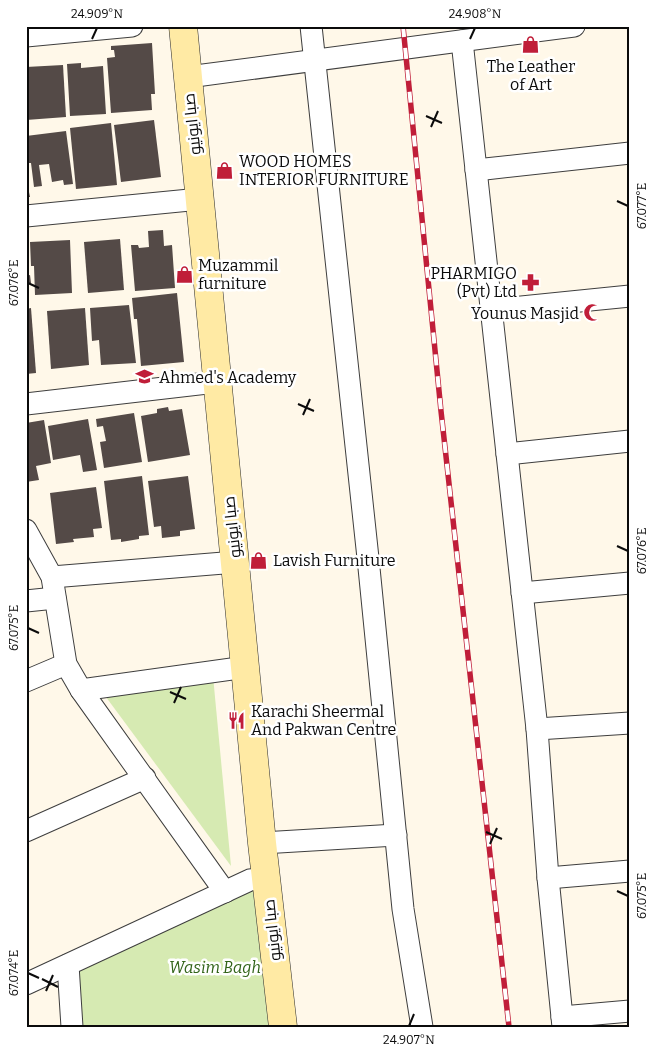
<svg xmlns="http://www.w3.org/2000/svg" width="656" height="1053" viewBox="0 0 656 1053" font-family="Bitter,Cairo,serif">
<rect width="100%" height="100%" fill="#fff8e9"/>
<!-- green -->
<g fill="#d6eab2">
<polygon points="213,676 231,866 103,693"/>
<polygon points="266,878 283,1027 73,1027 68,965"/>
</g>
<!-- building -->
<g fill="#544a47">
<polygon points="152,43 155,94 151,94 152,110 111,113 107,58 115,57 114,50 111,50 111,46"/>
<polygon points="81,63 81,68 103,66 106,114 70,116 67,64"/>
<polygon points="63,65 66,117 26,120 26,67"/>
<polygon points="154,120 161,177 121,182 114,125"/>
<polygon points="111,123 117,185 76,189 70,128"/>
<polygon points="66,131 73,184 64,185 63,180 52,182 49,164 39,165 42,186 34,187 31,163 29,163 26,136"/>
<polygon points="26,178 30,197 26,197"/>
<polygon points="163,230 164,246 172,245 175,288 135,291 131,245 138,245 139,248 149,247 148,231"/>
<polygon points="120,239 124,290 88,293 84,242"/>
<polygon points="70,240 72,293 35,295 34,266 31,266 30,242"/>
<polygon points="30,275 31,283 28,283 29,297 26,297 26,276"/>
<polygon points="177,293 184,362 141,366 137,319 134,319 132,298"/>
<polygon points="129,305 136,363 101,365 99,340 92,341 90,308"/>
<polygon points="31,308 36,373 26,374 26,309"/>
<polygon points="85,308 89,365 51,369 47,311"/>
<polygon points="168,407 169,411 182,409 190,455 148,462 141,416 157,413 157,409"/>
<polygon points="134,413 142,462 104,468 100,442 106,441 103,426 97,427 96,419"/>
<polygon points="88,419 97,470 83,472 80,455 53,460 48,426"/>
<polygon points="44,420 51,463 36,466 39,480 26,482 26,423"/>
<polygon points="142,476 149,535 139,536 139,539 121,542 121,539 111,540 104,481"/>
<polygon points="188,476 195,529 180,531 180,536 162,538 161,526 154,527 148,481"/>
<polygon points="96,487 102,528 93,529 94,537 73,539 74,542 56,544 50,493"/>
</g>
<g fill="none" stroke-linecap="round" stroke-linejoin="round">
<defs>
<g id="street">
<polyline points="311,26 368,558 403,909 422,1027"/>
<polyline points="26,36 132,26"/>
<polyline points="462,41 537,729 548,878 563,1027"/>
<polyline points="188,77 574,26"/>
<polyline points="476,170 630,153"/>
<polyline points="26,216 200,199"/>
<polyline points="491,310 630,296"/>
<polyline points="26,404 216,382"/>
<polyline points="507,454 630,441"/>
<polyline points="26,530 52,577 66,664 81,690 225,892"/>
<polyline points="52,577 236,562"/>
<polyline points="522,593 630,583"/>
<polyline points="26,601 55,598"/>
<polyline points="26,681 66,664"/>
<polyline points="81,690 246,667"/>
<polyline points="537,729 630,723"/>
<polyline points="26,831 145,778"/>
<polyline points="262,843 396,835"/>
<polyline points="548,878 630,871"/>
<polyline points="68,965 72,1027"/>
<polyline points="26,984 250,880 266,878"/>
<polyline points="562,1017 630,1011"/>
</g>
<polyline id="secondary" points="183,26 262,843 283,1027"/>
</defs>
<!-- street casing -->
<use href="#street" stroke="#3e3e3e" stroke-width="23"/>
<!-- secondary casing -->
<use href="#secondary" stroke="#2d2d2d" stroke-width="29"/>
<!-- street -->
<use href="#street" stroke="#fff" stroke-width="21"/>
<!-- secondary -->
<use href="#secondary" stroke="#ffeaa4" stroke-width="28"/>
<defs>
<polyline id="rail" points="403,26 441,411 509,1027"/>
</defs>
<!-- rail casing -->
<use href="#rail" stroke="#c01e39" stroke-width="5.5"/>
<!-- rail -->
<use href="#rail" stroke="#fff" stroke-width="4" stroke-dasharray="11" stroke-linecap="butt"/>
</g>
<!-- ticks -->
<path fill="none" stroke="#0b0b0b" stroke-width="2" d="M92 39 97 28M470 39 475 28M426 116 442 123M431 127 438 111M617 201 628 206M28 283 39 288M298 404 314 411M303 415 310 399M617 546 628 551M28 628 39 633M170 692 186 699M174 703 181 687M486 832 502 839M490 844 497 828M617 891 628 896M28 973 39 978M42 979 58 987M46 991 53 975M409 1026 414 1014"/>
<!-- icons -->
<defs>
<symbol id="shop-bare" viewBox="-9 -9 18 18"><path d="M-5-2.5h2.3a2.7 3.5 0 0 1 5.4 0H5L5.5 6h-11ZM-1.5-2.5h3a1.5 2.3 0 0 0-3 0Z" fill="#c01e39" stroke="#fff" stroke-width="2.5" paint-order="stroke"/></symbol>
<symbol id="pharmacy-bare" viewBox="-9 -9 18 18"><path d="M-2-6h4v4h4v4h-4v4h-4v-4h-4v-4h4Z" fill="#c01e39" stroke="#fff" stroke-width="2.5" paint-order="stroke"/></symbol>
<symbol id="mosque-bare" viewBox="-9 -9 18 18"><path d="M3.5-4.9A6 6 0 1 0 3.5 4.9A5 5 0 1 1 3.5-4.9Z" fill="#c01e39" stroke="#fff" stroke-width="2.5" paint-order="stroke"/></symbol>
<symbol id="school-bare" viewBox="-9 -9 18 18"><path d="M0-5L7-2L0 1L-7-2ZM-4 1L0 2.5L4 1V4Q0 6-4 4Z" fill="#c01e39" stroke="#fff" stroke-width="2.5" paint-order="stroke"/></symbol>
<symbol id="restaurant-bare" viewBox="-9 -9 18 18"><path d="M-5-6h1v4h1v-4h1v4h1v-4h1v5L-1.5 .5V6h-2V.5L-5-1ZM5-6V6H3V1.5H1.5Q1.5-4 5-6Z" fill="#c01e39" stroke="#fff" stroke-width="2.5" paint-order="stroke"/></symbol>
</defs>
<g fill-rule="evenodd">
<use href="#shop-bare" x="518" y="32" width="25" height="25"/>
<use href="#shop-bare" x="212" y="158" width="25" height="25"/>
<use href="#shop-bare" x="172" y="262" width="25" height="25"/>
<use href="#pharmacy-bare" x="518" y="270" width="25" height="25"/>
<use href="#mosque-bare" x="580" y="300" width="25" height="25"/>
<use href="#school-bare" x="132" y="364" width="25" height="25"/>
<use href="#shop-bare" x="246" y="548" width="25" height="25"/>
<use href="#restaurant-bare" x="224" y="708" width="25" height="25"/>
</g>
<g text-anchor="middle" dominant-baseline="central" stroke-width="5" stroke-linejoin="round" paint-order="stroke">
<!-- poi labels -->
<g font-size="16" fill="#0b0b0b" stroke="#fff" text-anchor="start">
<text x="531" y="66" text-anchor="middle">The Leather<tspan x="531" dy="18">of Art</tspan></text>
<text x="239" y="161">WOOD HOMES<tspan x="239" dy="18">INTERIOR FURNITURE</tspan></text>
<text x="198" y="265">Muzammil<tspan x="198" dy="18">furniture</tspan></text>
<text x="517" y="273" text-anchor="end">PHARMIGO<tspan x="517" dy="18">(Pvt) Ltd</tspan></text>
<text x="579" y="313" text-anchor="end">Younus Masjid</text>
<text x="159" y="377">Ahmed's Academy</text>
<text x="273" y="560">Lavish Furniture</text>
<text x="251" y="711">Karachi Sheermal<tspan x="251" dy="18">And Pakwan Centre</tspan></text>
</g>
<!-- street labels -->
<g font-size="16" fill="#0b0b0b" stroke="#fff">
<text transform="translate(192 124) rotate(-96)">صبا ایونیو</text>
<text transform="translate(232 527) rotate(-96)">صبا ایونیو</text>
<text transform="translate(272 930) rotate(-96)">صبا ایونیو</text>
</g>
<!-- park labels -->
<g font-size="16" font-style="italic" fill="#326419" stroke="#fff">
<text x="215" y="967">Wasim Bagh</text>
</g>
</g>
<!-- border -->
<rect width="656" height="1053" fill="none" stroke="#ffffff" stroke-width="55"/>
<rect x="28" y="28" width="600" height="998" fill="none" stroke="#0b0b0b" stroke-width="2"/>
<g font-size="12" text-anchor="middle" fill="#0b0b0b">
<text x="97" y="18">24.909°N</text>
<text x="475" y="18">24.908°N</text>
<text transform="translate(642 206) rotate(-90)" y="4">67.077°E</text>
<text transform="translate(14 283) rotate(-90)" y="4">67.076°E</text>
<text transform="translate(642 551) rotate(-90)" y="4">67.076°E</text>
<text transform="translate(14 628) rotate(-90)" y="4">67.075°E</text>
<text transform="translate(642 896) rotate(-90)" y="4">67.075°E</text>
<text transform="translate(14 973) rotate(-90)" y="4">67.074°E</text>
<text x="409" y="1044">24.907°N</text>
</g>
</svg>
